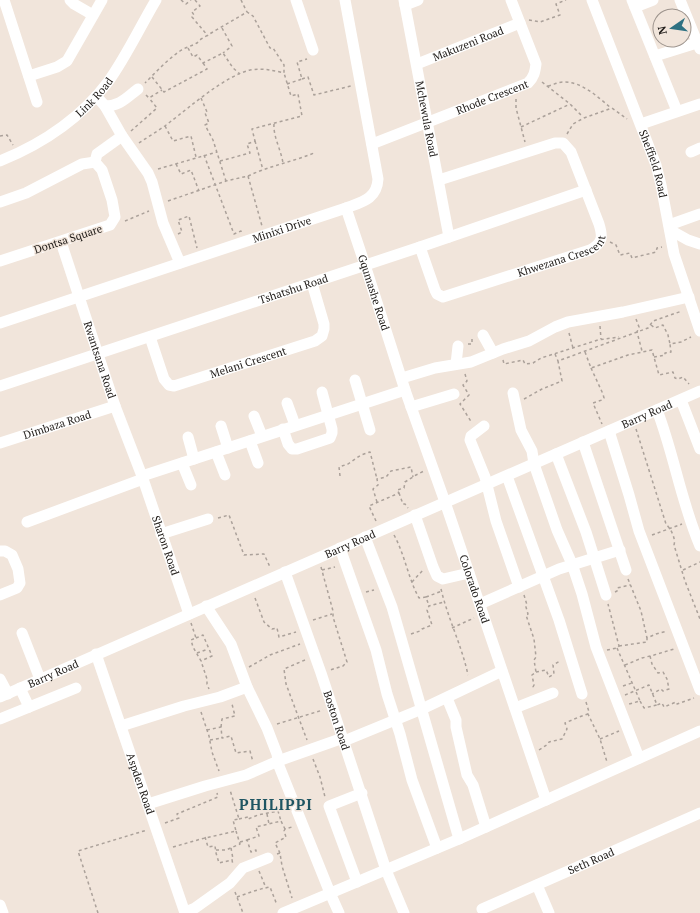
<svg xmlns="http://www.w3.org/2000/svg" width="700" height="913" viewBox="0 0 700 913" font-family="'PT Serif',serif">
<rect width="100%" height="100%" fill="#f1e5db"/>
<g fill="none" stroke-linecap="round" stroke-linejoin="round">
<!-- path -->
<g stroke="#aba19a" stroke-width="1.5" stroke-dasharray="3 3" stroke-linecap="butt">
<polyline points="181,0 186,4 191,0"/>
<polyline points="195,0 200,6 192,12 194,15 192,17 208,36"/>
<polyline points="241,0 247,12"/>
<polyline points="529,20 540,22 560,15 556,4 566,0"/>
<polyline points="222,28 232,46 223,53"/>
<polyline points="188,48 193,57 197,55 203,63 223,53 233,68 240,74"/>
<polyline points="152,77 164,92 207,69 203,63"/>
<polyline points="302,79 308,77 314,95 351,86"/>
<polyline points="542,82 570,104 583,117"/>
<polyline points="287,84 302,79 297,62 307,59"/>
<path d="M548 86C553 85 558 82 563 82 581 81 598 97 611 108"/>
<polyline points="146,95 149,98 162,90"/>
<polyline points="201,98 207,112 205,113 209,123 205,125 213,140 226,181"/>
<polyline points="516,99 516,108 525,142"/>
<path d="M274 124C273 136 281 150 283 163"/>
<polyline points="165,126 173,141 191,136 196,157"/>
<polyline points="521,127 570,104"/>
<polyline points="131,131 157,108 149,98"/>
<polyline points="567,134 573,124 584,118 612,108 627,119"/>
<polyline points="0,136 7,135 13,145"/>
<polyline points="255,141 263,170"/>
<path d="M139 143C149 136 160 130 170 122 191 106 225 76 250 70 262 68 272 70 284 73V65L273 48H270L253 16 247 12 201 39C196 46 187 46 180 51 167 60 156 72 145 83"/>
<polyline points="204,155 234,234 241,231 241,233"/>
<polyline points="220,161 250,153 247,144 255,141 252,129 302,116 298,94 291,96 284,73"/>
<polyline points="176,164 181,174 191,170 199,191"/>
<polyline points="158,169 217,152"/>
<path d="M248 176C269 166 292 162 314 153"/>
<polyline points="168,201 226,181 248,176 262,226"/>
<polyline points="125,221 149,211"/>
<polyline points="178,234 182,232 178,220 189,216 197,248"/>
<polyline points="610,242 616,245 620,255 630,253 632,258 656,252 657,248 662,247"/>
<polyline points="636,319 639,327 637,332 642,351"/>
<polyline points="651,325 655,328 663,325 668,335 670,344"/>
<polyline points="600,326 601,339"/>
<polyline points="569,333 573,348"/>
<polyline points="468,344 472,344 472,337 473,337"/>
<polyline points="585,352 591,368 628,355 652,350 659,375 673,372 675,378 678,379 683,377 689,384"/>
<polyline points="555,354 558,361"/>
<polyline points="654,357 665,355 665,353 671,352 670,344 681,342 691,337"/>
<polyline points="503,360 504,364 523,360 525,364 533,363 541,358 598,340 619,337"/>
<polyline points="591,368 603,394 604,398 602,400 593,403 602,424"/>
<polyline points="465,374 467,381 463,385 469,395 460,404 472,423"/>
<polyline points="524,399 542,389 562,381 558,361 648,328 653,321 682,311"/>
<path d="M636 429 666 524C671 529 676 539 674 545L685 581 700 619"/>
<polyline points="340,476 339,467 348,464 361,455 370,452 377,479"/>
<polyline points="399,493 403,504 405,504 408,508"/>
<polyline points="377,502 373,489 378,485 377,479 386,477 391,471 411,467 413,477"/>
<polyline points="218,518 229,515 244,555 264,554 270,567"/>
<polyline points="376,521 369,506 399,493 397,490 404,488 405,482 416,475 424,471"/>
<path d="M394 535C405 555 408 578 419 598L426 597 429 606"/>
<polyline points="652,535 682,524"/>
<polyline points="321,567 333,611 333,617 347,662 343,666 330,670"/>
<polyline points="322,570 335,567"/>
<polyline points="683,570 700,562"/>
<polyline points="628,579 641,611 647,638"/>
<polyline points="412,582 423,570"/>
<path d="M441 589C448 619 462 646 468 675"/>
<polyline points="366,592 374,590"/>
<polyline points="615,592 617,591 617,588 630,585"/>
<polyline points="524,595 527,605 526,607 528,614 526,615 534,639 536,657 534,660 536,672 532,675 534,685 533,687 533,690"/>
<polyline points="426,597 442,591"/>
<polyline points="255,598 264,622 272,629 277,628 279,637 296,632"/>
<polyline points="313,620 332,614"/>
<polyline points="191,623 196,638 191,640 193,647 201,661 207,679 207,684 209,689"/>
<polyline points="452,628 474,618"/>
<polyline points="411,634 420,631 422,629 432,625 427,610 429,606 444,602"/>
<polyline points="196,638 203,635 212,656 201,661"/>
<polyline points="619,646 647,642 647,638 656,634 667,631"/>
<polyline points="617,648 640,701 629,704"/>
<polyline points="607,650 617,648 619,646 608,604"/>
<polyline points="197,653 208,649"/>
<polyline points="650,656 652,664 658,673 663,672 667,679 669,689 663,691 661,689 652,694"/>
<polyline points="305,660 284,669 286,684 307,740"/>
<polyline points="625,665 642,658 654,655 674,649"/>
<polyline points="249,667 270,655 300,644"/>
<polyline points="536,672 546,670 549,677 554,674 553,665 560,661"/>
<polyline points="623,686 632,683"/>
<polyline points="625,695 649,685 657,705 662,703 664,707 676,702 677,704 694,698"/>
<polyline points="640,701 644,708 657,705"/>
<polyline points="586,702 589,712 588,714 600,739 607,762"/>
<polyline points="201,712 209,736 212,752 219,771"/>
<polyline points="277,724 323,710"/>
<polyline points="221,727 222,719 235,716 232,704"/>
<polyline points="207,730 221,727 222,738 231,736 236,753 250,751 253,762"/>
<polyline points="600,739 619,731"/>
<polyline points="210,740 221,738"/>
<polyline points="539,750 548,744 549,742 562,739 567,729 565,723 579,717 588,714"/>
<polyline points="313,759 320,777 325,797"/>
<polyline points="267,814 269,824"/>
<polyline points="239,819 248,817 248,819 258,815 278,811 281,821"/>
<polyline points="165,823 179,818 177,814 218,797 217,793"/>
<polyline points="205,837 208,847 215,846 216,853 219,863 232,860 233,865"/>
<polyline points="247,840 259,836 256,827 281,821 285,829"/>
<polyline points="240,842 247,840 251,852 256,850 256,852"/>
<polyline points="173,847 201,839 236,831 233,820 239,819 230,790"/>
<polyline points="231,848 233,859 232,860"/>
<polyline points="216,850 226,850 240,844 236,831"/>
<polyline points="280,853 275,843 286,837 284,831 285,829 292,827"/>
<polyline points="277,854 280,853 282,866 292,898"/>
<polyline points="259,871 266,888"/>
<polyline points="235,892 243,913"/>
<path d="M237 897C248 893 259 889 270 887L277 905"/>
<polyline points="98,913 78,851 147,830"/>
</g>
<!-- minor -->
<g stroke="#fff" stroke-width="11">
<polyline points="4,0 37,102"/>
<polyline points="70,0 74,4 93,15"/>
<polyline points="296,0 313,50"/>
<path id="s1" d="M404 0 449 237"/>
<path id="s2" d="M592 0 656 165 661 185 674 254 700 331"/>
<polyline points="632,0 677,111"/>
<polyline points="680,0 700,49"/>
<polyline points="405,5 418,0"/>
<polyline points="635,7 653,0"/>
<polyline points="655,56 700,42"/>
<path id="s3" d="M417 64 520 23"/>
<polyline points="29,76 57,67 67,61 102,0"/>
<polyline points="96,96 105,106 122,136 148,173 152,182 163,223 180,263"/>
<path d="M105 106C120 106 126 98 138 89"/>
<polyline points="641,124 700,104"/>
<path id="s4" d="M372 144 528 83C534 77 535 72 536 64L511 0"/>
<polyline points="691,152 700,148"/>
<path id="s5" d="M0 161C42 144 80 119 108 82 126 57 140 27 156 0"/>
<polyline points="95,162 97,154 122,136"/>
<polyline points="0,202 26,193 82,164 95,162 102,170 112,200 115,217 110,225 0,261"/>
<path id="s6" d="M346 208 365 265 405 390 445 502 546 800"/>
<polyline points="669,225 700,214"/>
<polyline points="670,230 688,240 700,244"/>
<path id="s7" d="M61 242 115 406 142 476 189 614"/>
<path id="s8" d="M420 247 435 290 437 294 443 297 590 250C603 243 603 237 599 224L571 152 563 143H555L439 180"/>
<path id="s9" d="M0 323 346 208C362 202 377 199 378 179L345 0"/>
<polyline points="483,335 493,353"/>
<path id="s10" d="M150 337 164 379 169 385 174 386 315 341 322 336 324 329V324L312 283"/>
<polyline points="456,364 458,346"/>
<polyline points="402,378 435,368 471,362 503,349 529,341 555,327 568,322 623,312 689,297"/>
<polyline points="355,380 370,430"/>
<path id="s11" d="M0 386 420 247 586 190"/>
<polyline points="513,393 521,430 532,451 534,464 557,530 572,564 582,594 596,647 639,758"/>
<polyline points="681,400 700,449"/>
<polyline points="287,403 295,425"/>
<polyline points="411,407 454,394"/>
<path d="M657 410C674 454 681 502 700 546"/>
<polyline points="254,416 262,436"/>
<polyline points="221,426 228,448"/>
<polyline points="484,426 471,436 470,440 485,477 496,521 519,587"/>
<polyline points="283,429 288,444 292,449 297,449 330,438 332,433 332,429 322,392"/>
<polyline points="609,431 629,495 639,531 700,690"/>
<polyline points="188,437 194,459"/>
<polyline points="250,441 258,463"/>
<polyline points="583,442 626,570"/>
<path id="s12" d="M0 443 115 406"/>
<polyline points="216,452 225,475"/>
<polyline points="556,454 586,532 606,595"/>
<polyline points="182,463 191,485"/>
<polyline points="142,476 405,390"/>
<polyline points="507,476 559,620 582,694"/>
<polyline points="415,515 433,567 437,576 443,579 469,573"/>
<polyline points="27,522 143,479"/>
<polyline points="161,534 208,519"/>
<polyline points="365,537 392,607 459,839"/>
<polyline points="340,548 376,650 387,694 400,734 412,780 437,848"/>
<polyline points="0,551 5,551 12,555 18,569 20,583 17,588 0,595"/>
<path id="s13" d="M285 572 321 673 386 870 404 913"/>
<polyline points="480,604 559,569 620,550"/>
<polyline points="206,606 231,644 247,687 267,728 277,754 279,766 330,893 339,913"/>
<polyline points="22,633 40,679"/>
<path id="s14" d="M96 654 185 913"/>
<polyline points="0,679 8,694"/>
<polyline points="20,688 29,707"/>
<path id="s15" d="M0 697 700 391"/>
<polyline points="447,698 456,720 456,727 467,775 473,785 486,827"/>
<polyline points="515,708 553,693"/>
<polyline points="0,719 76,688"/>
<polyline points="121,726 184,706 220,697 247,687"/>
<polyline points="344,741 422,709 502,671"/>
<polyline points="148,804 205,786 246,775 278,761 343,738"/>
<polyline points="357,882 329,806 362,793"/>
<polyline points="537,885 549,913"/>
<polyline points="0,905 3,913"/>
<path id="s16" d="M482 909 700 813"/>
<polyline points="185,912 195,908 230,883 243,868 268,858"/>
<polyline points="283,913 459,839 700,731"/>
</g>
</g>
<g text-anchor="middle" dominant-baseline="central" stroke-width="3" stroke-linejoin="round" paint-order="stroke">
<!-- street labels -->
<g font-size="11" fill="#1e1a17" stroke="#f1e5db">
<text stroke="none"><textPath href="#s3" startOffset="55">Makuzeni Road</textPath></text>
<text stroke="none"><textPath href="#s5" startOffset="115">Link Road</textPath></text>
<text stroke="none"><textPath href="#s4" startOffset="129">Rhode Crescent</textPath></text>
<text stroke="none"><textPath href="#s1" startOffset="121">Mchewula Road</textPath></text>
<text stroke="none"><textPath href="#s2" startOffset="175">Sheffield Road</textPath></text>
<text stroke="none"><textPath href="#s9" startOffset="297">Minixi Drive</textPath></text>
<text transform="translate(68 239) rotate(-18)">Dontsa Square</text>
<text stroke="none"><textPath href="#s8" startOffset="183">Khwezana Crescent</textPath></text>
<text stroke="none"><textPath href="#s11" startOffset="309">Tshatshu Road</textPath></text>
<text stroke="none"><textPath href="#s6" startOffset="89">Gqumashe Road</textPath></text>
<text stroke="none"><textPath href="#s7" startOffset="124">Rwantsana Road</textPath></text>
<text stroke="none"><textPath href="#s10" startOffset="135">Melani Crescent</textPath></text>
<text stroke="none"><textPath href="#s15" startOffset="706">Barry Road</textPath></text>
<text stroke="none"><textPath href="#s12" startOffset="60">Dimbaza Road</textPath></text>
<text stroke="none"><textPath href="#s15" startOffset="382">Barry Road</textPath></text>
<text stroke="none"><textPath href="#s7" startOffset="321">Sharon Road</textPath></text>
<text stroke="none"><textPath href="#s6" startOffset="402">Colorado Road</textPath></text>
<text stroke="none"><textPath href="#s15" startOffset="58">Barry Road</textPath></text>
<text stroke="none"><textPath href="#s13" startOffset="157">Boston Road</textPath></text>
<text stroke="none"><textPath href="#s14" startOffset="137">Aspden Road</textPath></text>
<text stroke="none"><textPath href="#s16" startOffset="119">Seth Road</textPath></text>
</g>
<!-- district labels -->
<g font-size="15" font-weight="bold" letter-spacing="1" fill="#1f5562" stroke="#f1e5db">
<text x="276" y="804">PHILIPPI</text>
</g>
</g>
<!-- north arrow -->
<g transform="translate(672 28) rotate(257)"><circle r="19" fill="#f1e5db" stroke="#9d948d"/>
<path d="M0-3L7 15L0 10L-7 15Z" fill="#2e7182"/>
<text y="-6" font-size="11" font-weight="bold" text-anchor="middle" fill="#1e1a17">N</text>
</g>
</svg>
